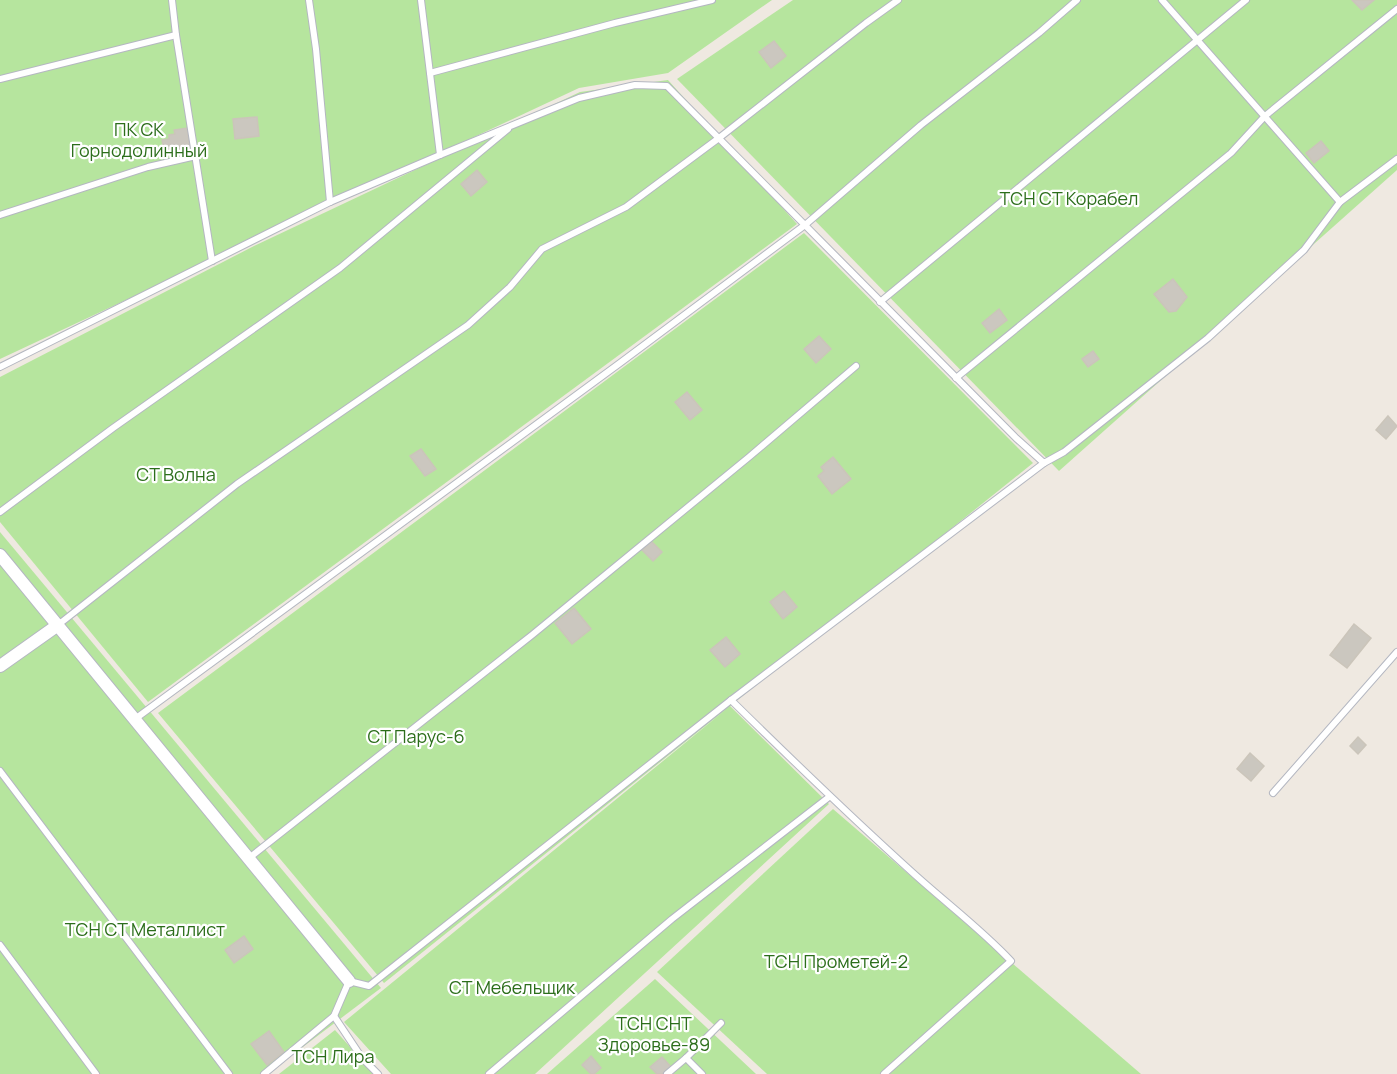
<svg xmlns="http://www.w3.org/2000/svg" width="1397" height="1074" viewBox="0 0 1397 1074" font-family="Manrope,sans-serif">
<rect width="100%" height="100%" fill="#efe9e1"/>
<!-- green -->
<g fill="#b6e59e">
<polygon points="0,0 772,0 668,73 579,88 0,359"/>
<polygon points="793,0 1397,0 1397,170 1059,471 677,79"/>
<polygon points="668,80 797,224 148,702 0,522 0,377 254,246 580,92"/>
<polygon points="804,233 1033,463 730,706 829,804 535,1074 391,1074 344,1022 729,707 384,983 158,713"/>
<polygon points="0,532 381,988 267,1074 0,1074"/>
<polygon points="833,809 1141,1074 767,1074 657,972"/>
<polygon points="655,979 756,1074 547,1074"/>
<polygon points="335,1030 374,1074 279,1074"/>
</g>
<!-- building -->
<g fill="#cbc7bf" stroke="#cbc5ba" stroke-width="1.5">
<polygon points="1352,0 1374,0 1362,10"/>
<polygon points="774,41 786,56 771,68 759,52"/>
<polygon points="257,117 259,136 235,139 233,119"/>
<polygon points="187,128 191,153 169,156 169,150 164,151 162,140 169,139 169,135 175,134 174,130"/>
<polygon points="1321,141 1329,151 1314,163 1306,153"/>
<polygon points="477,170 487,182 471,196 461,184"/>
<polygon points="1173,279 1187,297 1176,311 1169,312 1154,294"/>
<polygon points="999,309 1007,320 990,333 982,323"/>
<polygon points="819,336 831,349 816,363 804,349"/>
<polygon points="1093,351 1099,359 1088,367 1082,359"/>
<polygon points="687,392 702,410 690,420 675,402"/>
<polygon points="1388,416 1397,426 1386,439 1376,430"/>
<polygon points="421,449 436,469 425,476 410,456"/>
<polygon points="833,457 851,479 832,494 818,476 824,471 821,467"/>
<polygon points="651,541 662,552 653,561 642,550"/>
<polygon points="784,591 797,607 783,619 770,602"/>
<polygon points="574,608 591,629 572,644 555,623"/>
<polygon points="1354,624 1371,638 1347,668 1330,655"/>
<polygon points="726,637 740,654 725,667 710,650"/>
<polygon points="1358,737 1366,745 1358,754 1350,746"/>
<polygon points="1250,753 1264,766 1251,781 1237,769"/>
<polygon points="244,936 253,949 234,963 225,950"/>
<polygon points="269,1031 284,1052 267,1065 251,1044"/>
<polygon points="591,1056 601,1068 594,1074 591,1074 582,1065"/>
<polygon points="662,1057 671,1067 663,1074 657,1074 650,1067"/>
</g>
<g fill="none" stroke-linecap="round" stroke-linejoin="round">
<defs>
<g id="lane">
<polyline points="172,0 176,35 212,261"/>
<polyline points="309,0 316,49 330,202"/>
<polyline points="421,0 440,155"/>
<polyline points="1162,0 1340,202"/>
<polyline points="430,73 615,23 712,0"/>
<polyline points="0,79 176,35"/>
<polyline points="0,215 148,167 196,156"/>
<polyline points="880,302 1246,0"/>
<polyline points="0,367 330,202 440,155 579,98 635,85 667,86 1016,438 1044,463 1064,452 1208,338 1304,250 1340,202 1397,159"/>
<polyline points="956,378 1231,153 1265,116 1397,9"/>
<polyline points="0,512 113,428 340,268 508,129"/>
<polyline points="58,625 237,484 468,325 510,287 542,249 626,207 719,138 866,23 898,0"/>
<path d="M731 700C791 759 851 817 913 873 946 903 981 929 1011 961L884 1074"/>
<polyline points="135,719 620,363 805,225 921,125 1039,33 1077,0"/>
<polyline points="0,771 229,1074"/>
<polyline points="1273,793 1397,652"/>
<polyline points="249,858 532,635 749,457 856,366"/>
<polyline points="0,945 96,1074"/>
<polyline points="334,1016 362,1058 378,1074"/>
<polyline points="686,1058 702,1074"/>
<polyline points="264,1074 334,1016 349,981 369,986 731,700 1044,463"/>
<polyline points="489,1074 672,919 829,797"/>
<polyline points="667,1074 686,1058 721,1023"/>
</g>
<g id="street">
<polyline points="0,555 349,981"/>
<polyline points="0,666 58,625"/>
</g>
</defs>
<!-- lane casing -->
<use href="#lane" stroke="#b4b7c1" stroke-width="8"/>
<!-- street casing -->
<use href="#street" stroke="#b4b7c1" stroke-width="14"/>
<!-- lane -->
<use href="#lane" stroke="#fff" stroke-width="6"/>
<!-- street -->
<use href="#street" stroke="#fff" stroke-width="12"/>
</g>
<g text-anchor="middle" dominant-baseline="central" stroke-width="4.5" stroke-linejoin="round" paint-order="stroke">
<!-- park labels -->
<g font-size="18" fill="#2c6e1b" stroke="#fff">
<text x="139" y="129">ПК СК<tspan x="139" dy="21">Горнодолинный</tspan></text>
<text x="1069" y="198">ТСН СТ Корабел</text>
<text x="176" y="474">СТ Волна</text>
<text x="416" y="736">СТ Парус-6</text>
<text x="145" y="929">ТСН СТ Металлист</text>
<text x="836" y="961">ТСН Прометей-2</text>
<text x="512" y="987">СТ Мебельщик</text>
<text x="654" y="1023">ТСН СНТ<tspan x="654" dy="21">Здоровье-89</tspan></text>
<text x="333" y="1056">ТСН Лира</text>
</g>
</g>
</svg>
